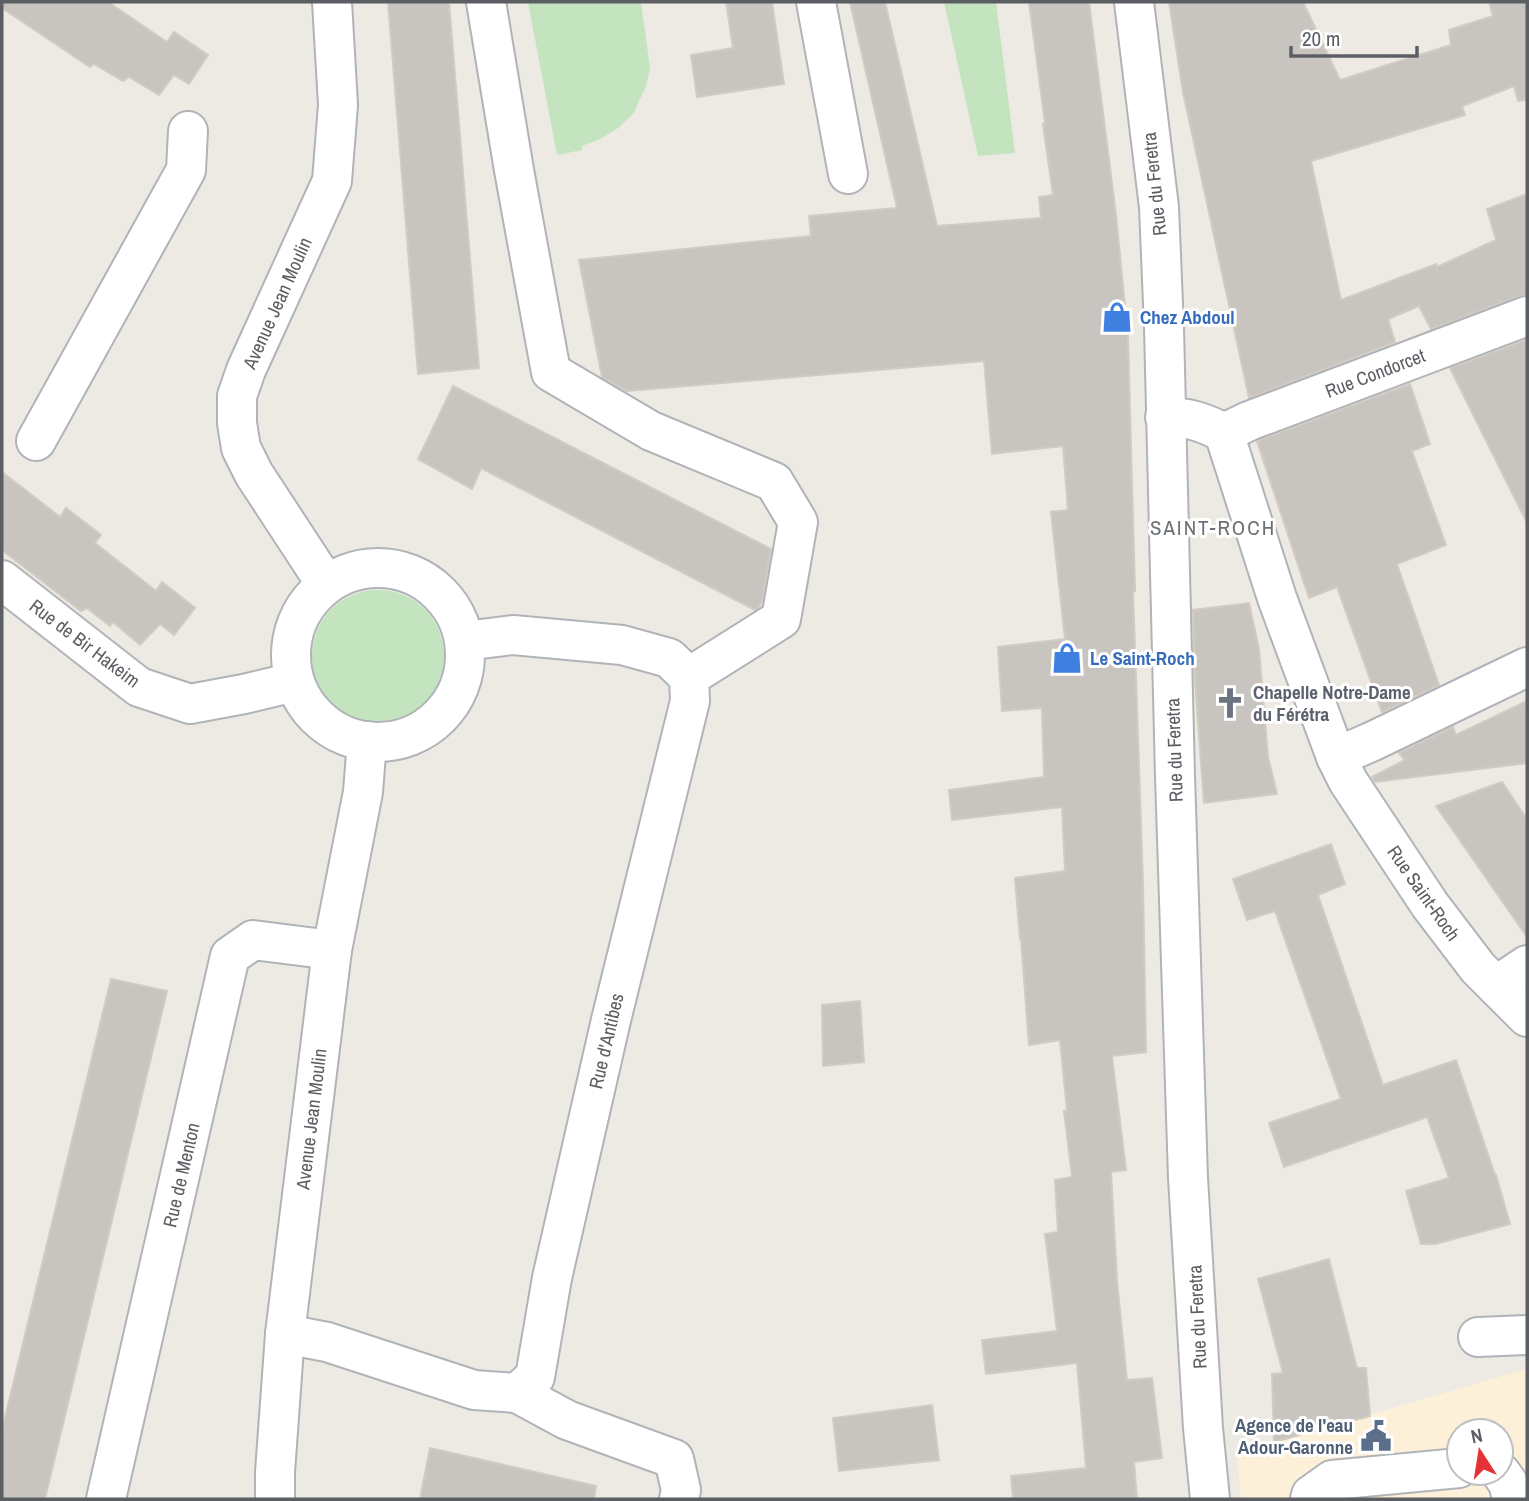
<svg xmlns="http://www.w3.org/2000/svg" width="1529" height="1501" viewBox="0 0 1529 1501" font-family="'Archivo Narrow',sans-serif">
<rect width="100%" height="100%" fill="#edeae3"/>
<!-- commercial -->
<path fill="#fdf0d8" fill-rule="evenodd" d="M1527 1369V1499H1241L1237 1453ZM1459 1431H1501V1473H1459Z"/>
<!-- green -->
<g fill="#c3e4bf">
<polygon points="528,2 641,2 650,68 646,86 633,114 618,128 600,139 582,146 582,150 557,155"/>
<polygon points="944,2 996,2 1015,153 978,156"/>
<circle cx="378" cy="656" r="66"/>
</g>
<!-- building -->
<g fill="#c8c5c0" stroke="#d2cbc1" stroke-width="2">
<polygon points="2,2 108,2 167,42 174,32 208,55 189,84 174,75 159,95 129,77 123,81 94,64 90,67 2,8"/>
<polygon points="388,2 449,2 479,368 418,374"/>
<polygon points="726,2 772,2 784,84 697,97 691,55 733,48"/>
<polygon points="850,2 885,2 937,226 1041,218 1039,197 1053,195 1043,124 1045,123 1029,2 1089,2 1116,215 1128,337 1130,411 1135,591 1133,591 1143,884 1146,1052 1112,1056 1126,1170 1111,1172 1117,1280 1127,1380 1152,1378 1162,1458 1134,1462 1137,1499 1013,1499 1011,1476 1086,1468 1077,1363 986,1374 982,1340 1057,1331 1045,1234 1058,1232 1055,1180 1072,1177 1064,1111 1067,1111 1060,1040 1029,1045 1021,939 1020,939 1015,878 1065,871 1062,807 952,820 949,790 1044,777 1042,708 1002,711 998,647 1065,639 1051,512 1068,510 1063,446 992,454 984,361 627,391 602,377 579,260 811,236 809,216 897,208"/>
<polygon points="1169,2 1303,2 1340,80 1451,45 1449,30 1493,16 1489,2 1527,2 1527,100 1518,101 1514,86 1462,106 1465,115 1311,161 1341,300 1436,264 1437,267 1496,240 1487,209 1527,194 1527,295 1519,296 1431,329 1419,306 1388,319 1395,342 1249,398 1183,92"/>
<polygon points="1526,340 1527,343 1527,523 1450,368"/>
<polygon points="1410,384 1430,444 1412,451 1446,545 1397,564 1439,685 1382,712 1337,587 1309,598 1257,441"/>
<polygon points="453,386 771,549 762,601 759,607 755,610 481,468 472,489 418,459"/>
<polygon points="2,472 60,517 66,508 101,535 95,543 156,591 162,582 195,608 174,635 160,624 140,645 113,622 110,626 87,608 81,611 2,550"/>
<polygon points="1249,603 1259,649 1268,757 1277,794 1204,803 1195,681 1193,610"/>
<polygon points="1527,701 1527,763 1375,782 1372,777 1405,760 1399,753 1453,727 1456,735"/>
<polygon points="1502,782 1527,819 1527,937 1436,806"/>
<polygon points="1331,844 1345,884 1318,895 1383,1085 1456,1060 1495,1175 1496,1175 1510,1224 1435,1244 1421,1244 1406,1191 1449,1178 1427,1117 1284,1167 1269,1123 1341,1099 1275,911 1247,920 1233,879"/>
<polygon points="111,979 167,991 45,1499 2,1499 2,1430"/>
<polygon points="860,1001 864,1062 823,1066 822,1005"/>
<polygon points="1329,1259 1357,1368 1366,1368 1370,1416 1274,1442 1272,1374 1283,1373 1258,1279"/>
<polygon points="932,1405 939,1460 839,1471 833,1418"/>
<polygon points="430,1448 596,1486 594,1499 420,1499"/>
</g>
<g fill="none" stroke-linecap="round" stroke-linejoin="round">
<defs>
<g id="minor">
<polyline points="486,2 514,170 551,372 651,431 774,482 798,522 781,619 689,677"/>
<polyline points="816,2 848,174"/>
<polyline points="1134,2 1159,207 1164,328 1175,776 1188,1178 1203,1428 1210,1499"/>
<path d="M1165 417C1187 417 1204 422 1224 433L1277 598 1336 757 1348 781 1430 905 1478 968 1527 1017"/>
<polyline points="1224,433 1249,421 1527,316"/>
<polyline points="36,441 186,170 188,131"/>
<circle cx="378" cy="655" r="87"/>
<polyline points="2,580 139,687 190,704 244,694 294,682"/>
<polyline points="326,584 254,474 241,448 237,423 237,396 246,370 332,181 338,105 332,2"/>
<polyline points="1336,757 1371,742 1527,667"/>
<polyline points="1496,986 1527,965"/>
<polyline points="285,1334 327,1342 474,1390 517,1393 535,1377 552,1278 611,1020 690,701 689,677 669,658 622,645 513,635 465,641"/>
<polyline points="1478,1337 1527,1335"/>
<polyline points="517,1393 567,1420 674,1459 681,1490 679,1499"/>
<polyline points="1501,1473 1508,1483 1512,1499"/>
<polyline points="106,1499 230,956 253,940 332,950"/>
<polyline points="275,1499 275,1472 285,1334 332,950 363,792 367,741"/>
<polyline points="1310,1499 1311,1495 1332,1480 1459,1468"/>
</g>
</defs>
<!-- minor casing -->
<use href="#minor" stroke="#b0b4b8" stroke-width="42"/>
<!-- minor -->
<use href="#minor" stroke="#fff" stroke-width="38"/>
</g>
<!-- icons -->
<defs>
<symbol id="shop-bare" viewBox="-9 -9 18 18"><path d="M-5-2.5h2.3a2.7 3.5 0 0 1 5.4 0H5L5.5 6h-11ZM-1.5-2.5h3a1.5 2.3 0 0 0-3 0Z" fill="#3f7fe0" stroke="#fff" stroke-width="2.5" paint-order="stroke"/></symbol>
<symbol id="church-bare" viewBox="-9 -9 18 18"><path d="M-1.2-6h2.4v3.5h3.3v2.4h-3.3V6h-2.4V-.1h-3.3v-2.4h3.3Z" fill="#6b7280" stroke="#fff" stroke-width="2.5" paint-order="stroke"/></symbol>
<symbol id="civic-bare" viewBox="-9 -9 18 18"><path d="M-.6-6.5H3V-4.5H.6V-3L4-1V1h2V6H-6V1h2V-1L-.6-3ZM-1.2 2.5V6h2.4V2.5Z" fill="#5c6f8a" stroke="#fff" stroke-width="2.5" paint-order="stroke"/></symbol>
</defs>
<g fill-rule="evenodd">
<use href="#shop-bare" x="1095" y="295" width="44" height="44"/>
<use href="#shop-bare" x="1045" y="636" width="44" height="44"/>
<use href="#church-bare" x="1208" y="681" width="44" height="44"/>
<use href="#civic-bare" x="1354" y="1414" width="44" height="44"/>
</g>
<g text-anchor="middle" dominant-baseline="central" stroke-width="6" stroke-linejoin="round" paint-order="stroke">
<!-- street labels -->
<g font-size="19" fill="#5b5f63" stroke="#fff">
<text transform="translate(1154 184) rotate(-96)">Rue du Feretra</text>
<text transform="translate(277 303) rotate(-66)">Avenue Jean Moulin</text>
<text transform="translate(1375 373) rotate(-21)">Rue Condorcet</text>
<text transform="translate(85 643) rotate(37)">Rue de Bir Hakeim</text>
<text transform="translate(1174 750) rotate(-92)">Rue du Feretra</text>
<text transform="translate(1424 893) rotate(55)">Rue Saint-Roch</text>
<text transform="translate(606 1041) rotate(-77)">Rue d'Antibes</text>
<text transform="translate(311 1119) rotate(-83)">Avenue Jean Moulin</text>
<text transform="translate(181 1175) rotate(-77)">Rue de Menton</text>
<text transform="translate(1197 1317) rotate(-93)">Rue du Feretra</text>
</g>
<!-- shop labels -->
<g font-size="19" font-weight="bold" fill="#366cbe" stroke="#fff" text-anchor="start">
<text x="1140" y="317">Chez Abdoul</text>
<text x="1090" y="658">Le Saint-Roch</text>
</g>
<!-- worship labels -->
<g font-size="19" font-weight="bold" fill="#5b616d" stroke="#fff" text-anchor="start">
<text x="1253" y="692">Chapelle Notre-Dame<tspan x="1253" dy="22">du Férétra</tspan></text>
</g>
<!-- service labels -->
<g font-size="19" font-weight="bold" fill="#4e5e75" stroke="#fff" text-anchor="end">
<text x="1353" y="1425">Agence de l'eau<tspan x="1353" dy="22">Adour-Garonne</tspan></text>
</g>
<!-- neighbourhood labels -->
<g font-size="21" letter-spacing="2" fill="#6c7175" stroke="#fff">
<text x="1213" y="527">SAINT-ROCH</text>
</g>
</g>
<!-- border -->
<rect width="1529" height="1501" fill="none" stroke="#5b5f63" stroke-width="7"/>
<!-- north arrow -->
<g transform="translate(1480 1452) rotate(348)"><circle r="33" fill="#ffffff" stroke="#bdbfc1" stroke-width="2"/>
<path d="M0-5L12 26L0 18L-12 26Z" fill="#e43236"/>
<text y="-10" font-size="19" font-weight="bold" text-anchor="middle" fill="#5b5f63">N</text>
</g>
<!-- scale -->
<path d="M1291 46v10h126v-10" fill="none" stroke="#5b5f63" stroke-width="3.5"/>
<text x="1302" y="46" font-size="21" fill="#5b5f63" stroke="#ffffff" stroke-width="5" paint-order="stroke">20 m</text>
</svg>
